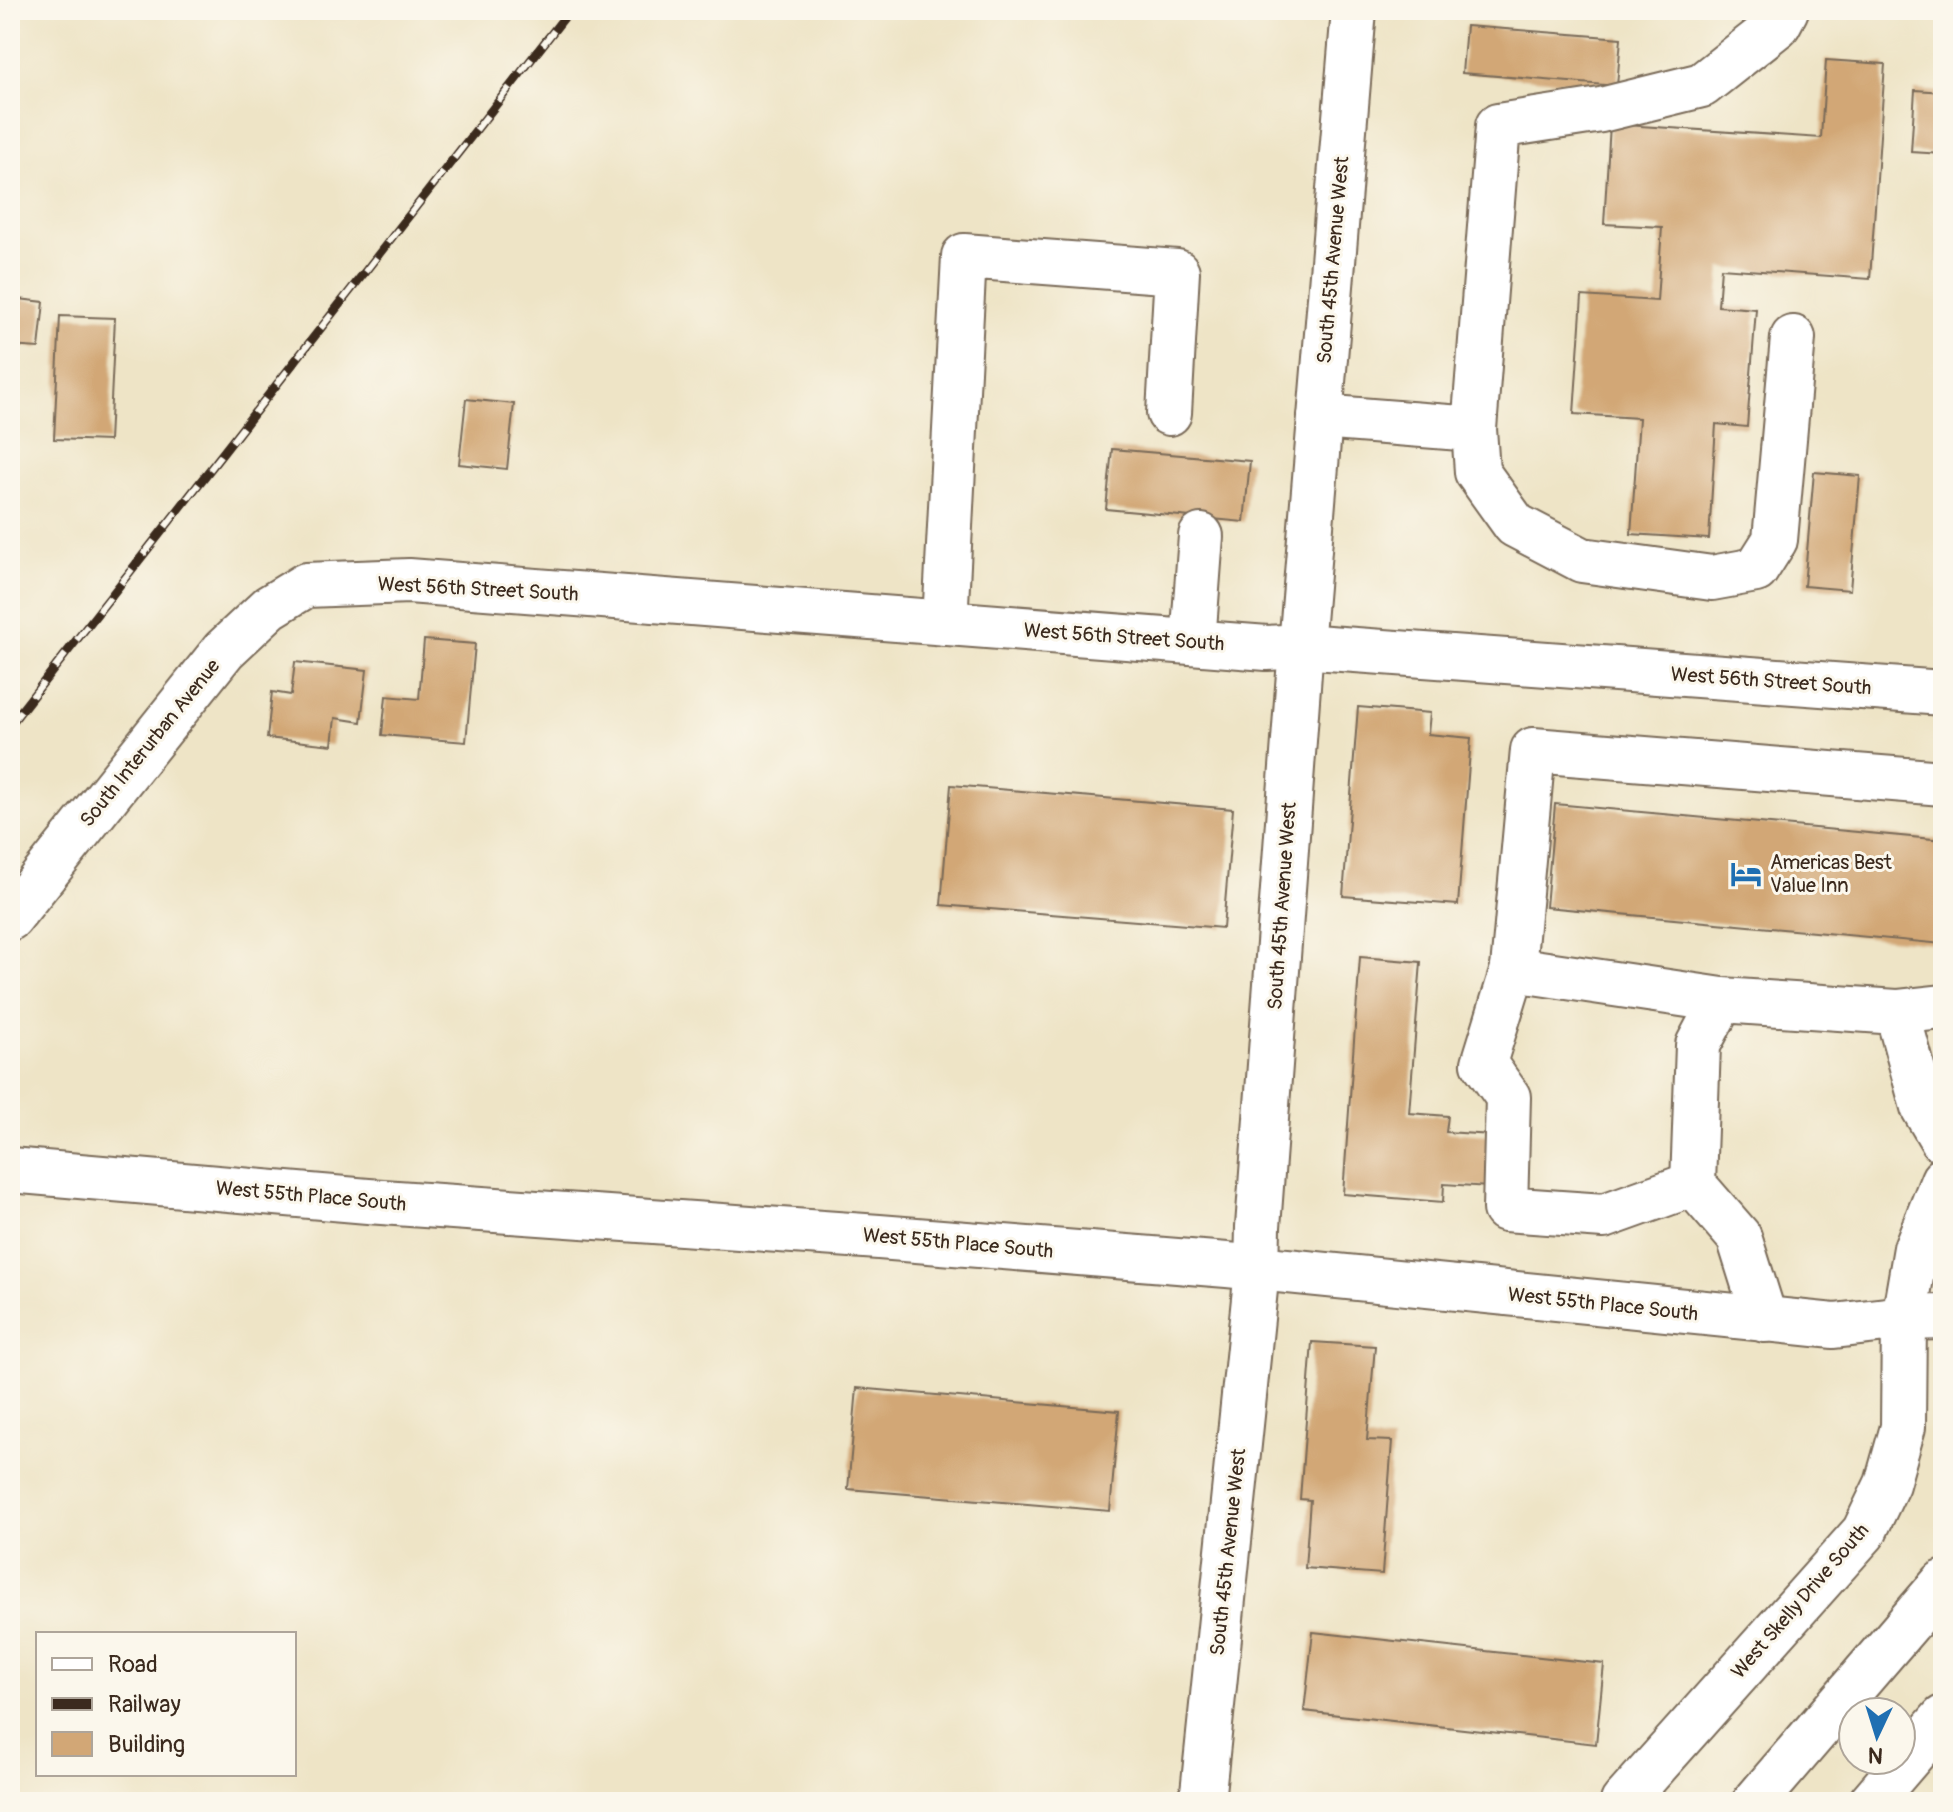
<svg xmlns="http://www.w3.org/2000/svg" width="1953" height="1812" viewBox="0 0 1953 1812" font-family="Pangolin,sans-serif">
<rect width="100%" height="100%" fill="#fbf7ec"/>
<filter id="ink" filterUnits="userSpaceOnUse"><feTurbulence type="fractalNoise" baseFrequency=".0125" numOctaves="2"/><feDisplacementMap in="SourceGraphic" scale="16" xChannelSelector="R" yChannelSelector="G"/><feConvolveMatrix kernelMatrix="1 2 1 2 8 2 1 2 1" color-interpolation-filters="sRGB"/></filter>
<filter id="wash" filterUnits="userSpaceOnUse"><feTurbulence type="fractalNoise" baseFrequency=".006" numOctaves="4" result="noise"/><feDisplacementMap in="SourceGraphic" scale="32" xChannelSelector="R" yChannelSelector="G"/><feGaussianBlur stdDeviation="1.8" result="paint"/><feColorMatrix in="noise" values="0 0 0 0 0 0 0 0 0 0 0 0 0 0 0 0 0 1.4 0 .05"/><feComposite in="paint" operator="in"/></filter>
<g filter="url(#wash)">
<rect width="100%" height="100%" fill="#eee4c6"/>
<g id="blocks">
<!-- building -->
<g fill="#d2a776">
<polygon points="1466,26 1621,38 1617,86 1462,73"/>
<polygon points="1826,60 1885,64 1870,279 1721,268 1718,306 1756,309 1747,427 1716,424 1709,539 1631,534 1639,418 1574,414 1582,296 1657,301 1662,227 1604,224 1610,124 1821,138"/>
<polygon points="1915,90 1943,92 1943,154 1911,152"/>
<polygon points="10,298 44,302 39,348 10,346"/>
<polygon points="60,316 115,318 109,441 54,439"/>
<polygon points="466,399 514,404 507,469 459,464"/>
<polygon points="1112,449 1250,461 1244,522 1106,509"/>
<polygon points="1814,472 1860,476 1850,590 1804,586"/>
<polygon points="424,640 475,644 466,742 382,735 386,696 419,699"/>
<polygon points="295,662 367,670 361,722 335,718 332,745 267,738 272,692 291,695"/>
<polygon points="1358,707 1430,713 1428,734 1471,738 1458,905 1343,896"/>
<polygon points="951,785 1233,809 1223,928 941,905"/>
<polygon points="1555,804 1943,840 1943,944 1546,907"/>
<polygon points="1360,957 1421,962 1409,1113 1448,1116 1446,1132 1492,1135 1489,1187 1444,1184 1443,1202 1343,1194"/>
<polygon points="1312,1342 1375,1346 1367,1440 1392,1441 1382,1574 1305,1568 1310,1500 1300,1499"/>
<polygon points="857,1388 1119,1411 1110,1511 848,1489"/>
<polygon points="1313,1632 1604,1664 1596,1744 1304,1711"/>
</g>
</g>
</g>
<g filter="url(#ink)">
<use href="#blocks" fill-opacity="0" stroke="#7a6b59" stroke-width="2"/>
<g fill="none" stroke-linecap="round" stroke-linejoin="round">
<defs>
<g id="minor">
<polyline points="1320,417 1474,429 1477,472 1515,525 1582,560 1712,578 1756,570 1775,540 1793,338"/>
<polyline points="1474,429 1498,126 1601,110 1702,85 1778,25 1786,10"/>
<polyline points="945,623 964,256 1177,272 1169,413"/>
<polyline points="1193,642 1201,536"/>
<polyline points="10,918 224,650 270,607 306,585 409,581 1267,648 1301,646 1943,693"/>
<polyline points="1513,969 1484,1063 1508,1097 1505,1209 1604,1216 1693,1184"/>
<polyline points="1722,1000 1513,969 1533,750 1943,783"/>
<polyline points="1897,1012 1943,1007"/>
<polyline points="10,1170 368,1201 879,1237 1227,1265 1834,1326 1904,1318"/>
<polyline points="1765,1320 1739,1237 1693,1184 1698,1045 1722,1000 1897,1012 1923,1107 1943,1141"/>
<polyline points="1202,1802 1257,1270 1258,1227 1301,646 1354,10"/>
<polyline points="1623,1802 1864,1532 1887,1484 1903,1427 1904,1318 1916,1248 1943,1180"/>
</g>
<g id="highway">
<polyline points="1904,1318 1943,1317"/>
<polyline points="1755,1802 1943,1583"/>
<polyline points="1871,1802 1943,1718"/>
</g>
</defs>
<!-- minor casing -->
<use href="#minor" stroke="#7a6b59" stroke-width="48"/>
<!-- highway casing -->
<use href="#highway" stroke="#7a6b59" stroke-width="48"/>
<!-- minor -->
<use href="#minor" stroke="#fff" stroke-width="44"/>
<!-- highway -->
<use href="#highway" stroke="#fff" stroke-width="44"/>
<defs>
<polyline id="rail" points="10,725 570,10"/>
</defs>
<!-- rail casing -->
<use href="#rail" stroke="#3b2a1e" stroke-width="9"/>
<!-- rail -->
<use href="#rail" stroke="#fbf7ec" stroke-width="6" stroke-dasharray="18" stroke-linecap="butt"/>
</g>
</g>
<!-- icons -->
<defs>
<symbol id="hotel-bare" viewBox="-9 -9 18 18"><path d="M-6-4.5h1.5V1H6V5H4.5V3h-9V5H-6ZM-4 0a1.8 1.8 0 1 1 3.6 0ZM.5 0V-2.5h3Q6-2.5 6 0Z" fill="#1f6fb2" stroke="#fbf7ec" stroke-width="2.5" paint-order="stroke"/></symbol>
</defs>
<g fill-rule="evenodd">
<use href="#hotel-bare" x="1724" y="852" width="44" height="44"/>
</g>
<g text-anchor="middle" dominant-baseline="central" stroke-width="6" stroke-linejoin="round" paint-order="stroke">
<!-- street labels -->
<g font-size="20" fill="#3b2a1e" stroke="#fbf7ec">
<text transform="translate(1333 260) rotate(-85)">South 45th Avenue West</text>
<text transform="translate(478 589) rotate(3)">West 56th Street South</text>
<text transform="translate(1124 637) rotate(4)">West 56th Street South</text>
<text transform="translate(1771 681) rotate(4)">West 56th Street South</text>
<text transform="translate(150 743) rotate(-51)">South Interurban Avenue</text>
<text transform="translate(1282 906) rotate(-86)">South 45th Avenue West</text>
<text transform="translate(311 1196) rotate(5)">West 55th Place South</text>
<text transform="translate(958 1243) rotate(5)">West 55th Place South</text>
<text transform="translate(1603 1304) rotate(6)">West 55th Place South</text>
<text transform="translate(1228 1552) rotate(-84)">South 45th Avenue West</text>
<text transform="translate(1800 1601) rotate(-49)">West Skelly Drive South</text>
</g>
<!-- poi labels -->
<g font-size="20" fill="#3b2a1e" stroke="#fbf7ec" text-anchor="start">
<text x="1770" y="862">Americas Best<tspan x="1770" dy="23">Value Inn</tspan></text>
</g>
</g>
<!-- margin -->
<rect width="1953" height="1812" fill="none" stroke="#fbf7ec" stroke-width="40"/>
<!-- legend -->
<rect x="36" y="1632" width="260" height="144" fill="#fbf7ec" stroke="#aea59a" stroke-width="2"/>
<rect x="52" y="1658" width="40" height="12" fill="#ffffff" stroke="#aea59a" stroke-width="2"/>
<text x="108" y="1672" font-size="24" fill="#3b2a1e">Road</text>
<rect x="52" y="1698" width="40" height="12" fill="#3b2a1e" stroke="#aea59a" stroke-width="2"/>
<text x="108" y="1712" font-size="24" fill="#3b2a1e">Railway</text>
<rect x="52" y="1732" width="40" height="24" fill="#d2a776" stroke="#aea59a" stroke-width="2"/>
<text x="108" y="1752" font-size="24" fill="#3b2a1e">Building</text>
<!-- north arrow -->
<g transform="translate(1877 1736) rotate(184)"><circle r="38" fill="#fbf7ec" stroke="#aea59a" stroke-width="2"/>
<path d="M0-6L14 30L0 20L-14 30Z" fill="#1f6fb2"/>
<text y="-12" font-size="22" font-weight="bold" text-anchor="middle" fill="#3b2a1e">N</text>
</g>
</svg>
